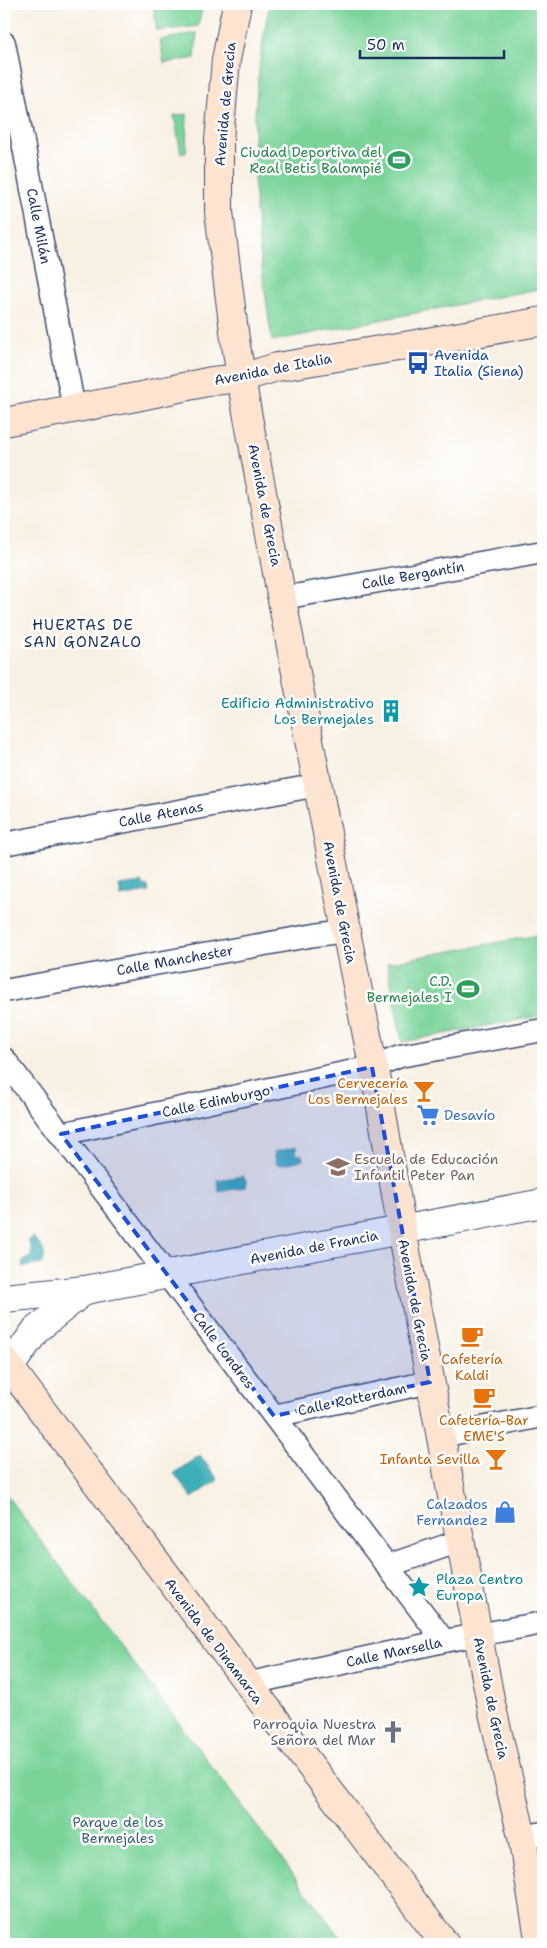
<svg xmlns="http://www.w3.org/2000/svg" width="547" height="1948" viewBox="0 0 547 1948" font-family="'Shantell Sans',sans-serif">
<rect width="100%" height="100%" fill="#fff"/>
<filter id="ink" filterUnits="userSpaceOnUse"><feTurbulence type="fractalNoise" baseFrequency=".02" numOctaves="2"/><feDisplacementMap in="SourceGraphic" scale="10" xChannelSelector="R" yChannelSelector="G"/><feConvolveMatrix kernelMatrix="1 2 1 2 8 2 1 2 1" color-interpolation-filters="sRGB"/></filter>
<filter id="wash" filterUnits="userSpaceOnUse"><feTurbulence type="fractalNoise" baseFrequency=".0096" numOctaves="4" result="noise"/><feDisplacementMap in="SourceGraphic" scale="20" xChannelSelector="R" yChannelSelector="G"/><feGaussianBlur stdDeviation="1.12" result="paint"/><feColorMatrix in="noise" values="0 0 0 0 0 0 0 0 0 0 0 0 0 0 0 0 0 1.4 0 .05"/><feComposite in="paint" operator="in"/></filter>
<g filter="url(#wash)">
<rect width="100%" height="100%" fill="#f8f0e2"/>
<!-- green -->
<g fill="#7ad49a" stroke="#4a827c">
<polygon points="153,4 203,4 198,26 157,31"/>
<path d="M270 4H543V288L272 341C265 293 258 245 255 197 251 138 257 61 270 4Z"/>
<polygon points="197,33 195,58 164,63 160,40"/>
<polygon points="187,114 186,153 181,153 174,116"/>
<polygon points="543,934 543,1015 402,1042 387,963"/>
<polygon points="4,1492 346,1944 4,1944"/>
</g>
<!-- water -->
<g fill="#3eafb8" stroke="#2c6f8b">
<polygon points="142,882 144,886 148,886 149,892 121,897 119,885"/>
<polygon points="296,1147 297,1155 302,1155 303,1160 279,1165 276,1163 274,1152"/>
<polygon points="243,1176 246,1181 245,1187 219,1192 217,1180"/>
<path d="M33 1237C41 1246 48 1252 42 1264L23 1267 22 1262 31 1256 32 1250 28 1241Z"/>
<polygon points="200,1455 218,1480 192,1498 174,1473"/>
</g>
</g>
<g filter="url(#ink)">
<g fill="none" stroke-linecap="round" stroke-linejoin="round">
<defs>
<g id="minor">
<polyline points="4,43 74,409"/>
<polyline points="283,598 543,552"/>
<polyline points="4,844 318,785"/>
<polyline points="4,991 315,935 346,931"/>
<polyline points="4,1059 444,1641"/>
<polyline points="61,1134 372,1067 400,1056 543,1030"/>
<polyline points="274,1416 430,1382"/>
<polyline points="441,1436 543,1416"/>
<polyline points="387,1566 460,1541"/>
<polyline points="246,1684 444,1641 543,1623"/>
<polyline points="522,1837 543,1833"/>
</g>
<g id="tertiary">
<polyline points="4,1298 85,1290 543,1203"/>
<polyline points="9,1368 36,1330 85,1290"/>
</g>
<g id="secondary">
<polyline points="237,4 226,60 219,140 219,212 235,339 245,401 286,621 346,931 378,1090 402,1230 491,1704 522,1837 540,1944"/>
<polyline points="4,422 136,397 212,381 241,378 277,367 416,344 543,321"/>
<polyline points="4,1360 445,1944"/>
</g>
</defs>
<!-- minor casing -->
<use href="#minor" stroke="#3c4c72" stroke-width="25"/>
<!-- tertiary casing -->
<use href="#tertiary" stroke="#3c4c72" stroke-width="30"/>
<!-- secondary casing -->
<use href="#secondary" stroke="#3c4c72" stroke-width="30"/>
<!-- minor -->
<use href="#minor" stroke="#fff" stroke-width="22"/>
<!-- tertiary -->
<use href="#tertiary" stroke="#fff" stroke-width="28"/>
<!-- secondary -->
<use href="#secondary" stroke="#fde4d0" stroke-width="28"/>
</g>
</g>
<!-- marked area -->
<path fill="#1d4ed8" fill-opacity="0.2" stroke="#1d4ed8" stroke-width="4" stroke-dasharray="10 6" stroke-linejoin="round" d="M372 1067 430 1382 274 1416 61 1134Z"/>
<!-- icons -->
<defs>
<symbol id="stadium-bare" viewBox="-9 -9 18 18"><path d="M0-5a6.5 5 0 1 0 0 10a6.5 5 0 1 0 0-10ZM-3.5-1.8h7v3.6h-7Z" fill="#2e9e5b" stroke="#fff" stroke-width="2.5" paint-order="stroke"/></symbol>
<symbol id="bus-bare" viewBox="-9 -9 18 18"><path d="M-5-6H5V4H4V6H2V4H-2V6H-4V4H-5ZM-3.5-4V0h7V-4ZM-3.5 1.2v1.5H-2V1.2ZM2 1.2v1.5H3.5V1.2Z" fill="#1a4fb4" stroke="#fff" stroke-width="2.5" paint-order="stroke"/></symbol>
<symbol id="building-bare" viewBox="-9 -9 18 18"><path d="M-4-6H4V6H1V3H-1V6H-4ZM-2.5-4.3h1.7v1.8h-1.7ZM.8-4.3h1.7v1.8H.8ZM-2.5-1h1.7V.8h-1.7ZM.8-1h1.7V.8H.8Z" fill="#0f9aa8" stroke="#fff" stroke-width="2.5" paint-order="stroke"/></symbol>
<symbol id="bar-bare" viewBox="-9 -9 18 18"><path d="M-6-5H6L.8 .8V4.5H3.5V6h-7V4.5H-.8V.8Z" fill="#e8710a" stroke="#fff" stroke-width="2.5" paint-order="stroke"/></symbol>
<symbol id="supermarket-bare" viewBox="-9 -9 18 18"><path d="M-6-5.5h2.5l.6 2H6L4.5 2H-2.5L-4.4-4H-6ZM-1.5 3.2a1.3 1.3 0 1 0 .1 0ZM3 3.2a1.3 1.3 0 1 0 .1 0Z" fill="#3f7fe0" stroke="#fff" stroke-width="2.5" paint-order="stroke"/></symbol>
<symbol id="school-bare" viewBox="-9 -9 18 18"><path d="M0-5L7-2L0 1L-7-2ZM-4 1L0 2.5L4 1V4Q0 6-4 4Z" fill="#8d6e63" stroke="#fff" stroke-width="2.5" paint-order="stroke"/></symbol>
<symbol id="cafe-bare" viewBox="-9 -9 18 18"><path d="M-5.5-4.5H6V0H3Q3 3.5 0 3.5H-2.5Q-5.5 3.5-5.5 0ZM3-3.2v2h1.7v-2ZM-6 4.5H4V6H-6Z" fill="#e8710a" stroke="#fff" stroke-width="2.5" paint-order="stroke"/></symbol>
<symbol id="shop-bare" viewBox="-9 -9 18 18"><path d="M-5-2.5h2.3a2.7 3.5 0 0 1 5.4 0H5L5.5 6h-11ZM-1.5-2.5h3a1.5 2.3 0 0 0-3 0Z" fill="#3f7fe0" stroke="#fff" stroke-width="2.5" paint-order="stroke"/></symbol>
<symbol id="sight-bare" viewBox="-9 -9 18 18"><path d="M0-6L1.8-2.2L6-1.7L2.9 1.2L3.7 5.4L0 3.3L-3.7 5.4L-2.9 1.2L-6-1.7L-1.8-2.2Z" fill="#0f9aa8" stroke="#fff" stroke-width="2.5" paint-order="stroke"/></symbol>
<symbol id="church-bare" viewBox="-9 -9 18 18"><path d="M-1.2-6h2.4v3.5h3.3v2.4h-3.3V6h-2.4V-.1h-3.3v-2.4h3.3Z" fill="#6b7280" stroke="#fff" stroke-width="2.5" paint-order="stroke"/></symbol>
</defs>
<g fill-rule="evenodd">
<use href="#stadium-bare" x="383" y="144" width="32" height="32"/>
<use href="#bus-bare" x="402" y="347" width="32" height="32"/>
<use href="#building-bare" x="375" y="695" width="32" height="32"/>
<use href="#stadium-bare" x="452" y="973" width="32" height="32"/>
<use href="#bar-bare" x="408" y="1075" width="32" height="32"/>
<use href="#supermarket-bare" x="412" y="1099" width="32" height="32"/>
<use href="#school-bare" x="322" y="1151" width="32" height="32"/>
<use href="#cafe-bare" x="456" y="1320" width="32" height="32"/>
<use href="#cafe-bare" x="468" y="1381" width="32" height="32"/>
<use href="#bar-bare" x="480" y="1443" width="32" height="32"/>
<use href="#shop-bare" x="489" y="1496" width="32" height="32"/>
<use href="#sight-bare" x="403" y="1571" width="32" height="32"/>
<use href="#church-bare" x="377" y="1716" width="32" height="32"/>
</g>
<g text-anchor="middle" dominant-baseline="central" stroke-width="5" stroke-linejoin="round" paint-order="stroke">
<!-- street labels -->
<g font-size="14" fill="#1b2f5e" stroke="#fff">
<text transform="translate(225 104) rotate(-85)">Avenida de Grecia</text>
<text transform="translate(39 226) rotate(79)">Calle Milán</text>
<text transform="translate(273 369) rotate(-11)">Avenida de Italia</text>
<text transform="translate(265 505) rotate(79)">Avenida de Grecia</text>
<text transform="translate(413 575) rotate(-10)">Calle Bergantín</text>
<text transform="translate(161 814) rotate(-11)">Calle Atenas</text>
<text transform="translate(340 902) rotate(79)">Avenida de Grecia</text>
<text transform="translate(175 960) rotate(-10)">Calle Manchester</text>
<text transform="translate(216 1101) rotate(-12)">Calle Edimburgo</text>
<text transform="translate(314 1247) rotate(-11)">Avenida de Francia</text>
<text transform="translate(415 1300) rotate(79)">Avenida de Grecia</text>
<text transform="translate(224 1350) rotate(53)">Calle Londres</text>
<text transform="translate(352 1399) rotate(-12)">Calle Rotterdam</text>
<text transform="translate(214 1641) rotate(53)">Avenida de Dinamarca</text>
<text transform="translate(394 1652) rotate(-12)">Calle Marsella</text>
<text transform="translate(491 1698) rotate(78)">Avenida de Grecia</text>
</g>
<!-- leisure labels -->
<g font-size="14" fill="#27864d" stroke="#fff" text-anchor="end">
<text x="382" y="152">Ciudad Deportiva del<tspan x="382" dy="16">Real Betis Balompié</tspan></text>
<text x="452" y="981">C.D.<tspan x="452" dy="16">Bermejales I</tspan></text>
</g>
<!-- transit labels -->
<g font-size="14" fill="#164399" stroke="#fff" text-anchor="start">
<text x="434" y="355">Avenida<tspan x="434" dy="16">Italia (Siena)</tspan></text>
</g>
<!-- culture labels -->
<g font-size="14" fill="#0d838f" stroke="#fff" text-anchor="end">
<text x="374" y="703">Edificio Administrativo<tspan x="374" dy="16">Los Bermejales</tspan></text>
<text x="436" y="1579" text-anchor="start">Plaza Centro<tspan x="436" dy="16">Europa</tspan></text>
</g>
<!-- food labels -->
<g font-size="14" fill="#c56008" stroke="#fff" text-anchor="end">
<text x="408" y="1083">Cervecería<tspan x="408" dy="16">Los Bermejales</tspan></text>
<text x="472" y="1359" text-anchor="middle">Cafetería<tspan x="472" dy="16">Kaldi</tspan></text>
<text x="484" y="1420" text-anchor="middle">Cafetería-Bar<tspan x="484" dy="16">EME'S</tspan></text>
<text x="480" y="1459">Infanta Sevilla</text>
</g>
<!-- shop labels -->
<g font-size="14" fill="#366cbe" stroke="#fff" text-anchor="start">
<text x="444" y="1115">Desavío</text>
<text x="488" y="1504" text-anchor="end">Calzados<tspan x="488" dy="16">Fernandez</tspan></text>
</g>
<!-- education labels -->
<g font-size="14" fill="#785e54" stroke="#fff" text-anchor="start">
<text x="354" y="1159">Escuela de Educación<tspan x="354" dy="16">Infantil Peter Pan</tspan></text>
</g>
<!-- worship labels -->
<g font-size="14" fill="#5b616d" stroke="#fff" text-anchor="end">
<text x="376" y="1724">Parroquia Nuestra<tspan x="376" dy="16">Señora del Mar</tspan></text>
</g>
<!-- park labels -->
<g font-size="14" fill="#386170" stroke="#fff">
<text x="118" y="1822">Parque de los<tspan x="118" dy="16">Bermejales</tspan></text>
</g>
<!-- neighbourhood labels -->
<g font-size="15" letter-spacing="1" fill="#1b2f5e" stroke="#fff">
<text x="83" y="625">HUERTAS DE<tspan x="83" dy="17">SAN GONZALO</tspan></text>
</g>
</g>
<!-- margin -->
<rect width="547" height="1948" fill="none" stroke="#fff" stroke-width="20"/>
<!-- scale -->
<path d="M360 50v8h144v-8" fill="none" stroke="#1b2f5e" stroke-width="2.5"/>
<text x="367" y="50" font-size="15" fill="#1b2f5e" stroke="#ffffff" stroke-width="4" paint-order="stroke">50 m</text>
</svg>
